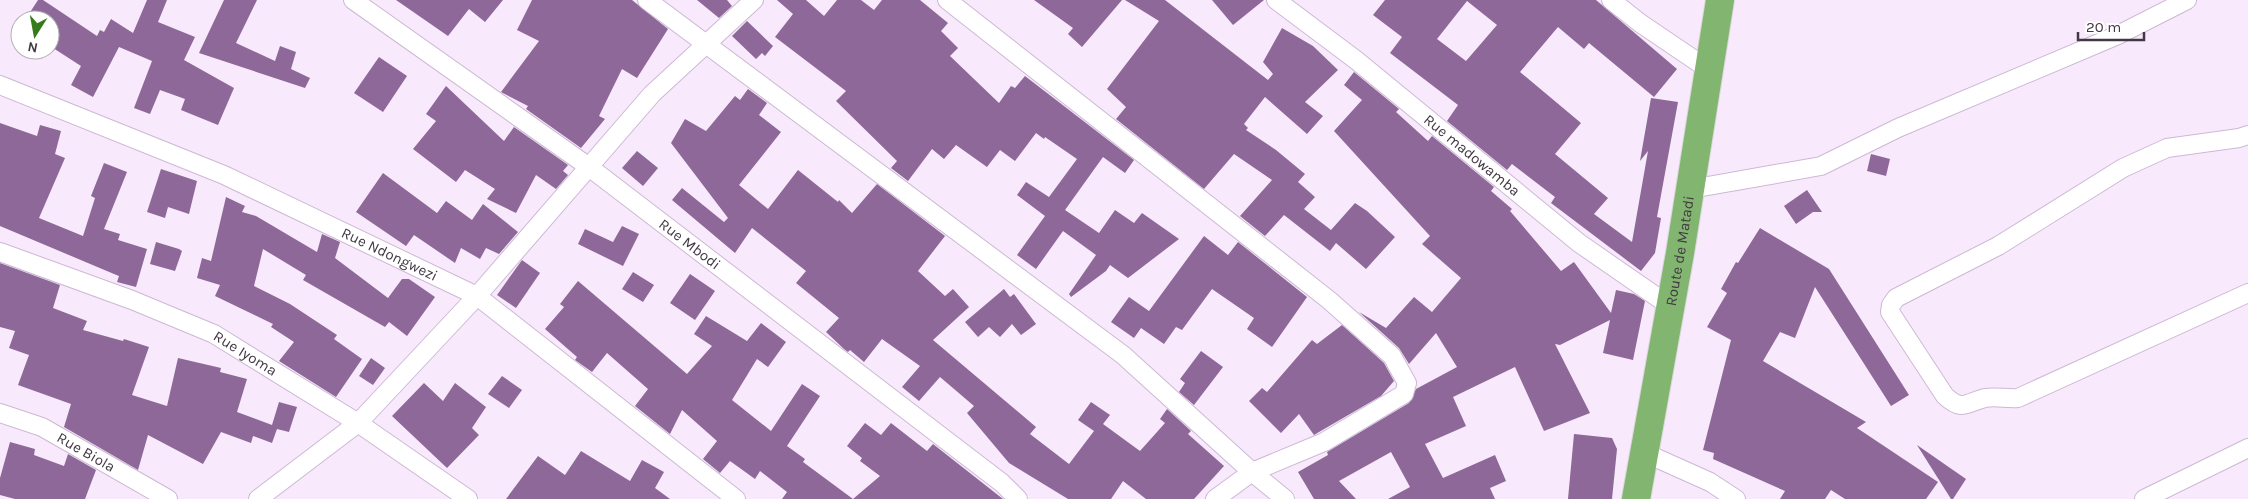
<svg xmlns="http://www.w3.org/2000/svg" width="2248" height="499" viewBox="0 0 2248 499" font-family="Karla,sans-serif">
<rect width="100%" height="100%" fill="#f8eafc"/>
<!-- building -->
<g fill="#8d6898" fill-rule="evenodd">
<polygon points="38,0 43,0 97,36 100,30 104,32 111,19 133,33 147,0 167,0 158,22 195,37 184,60 234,88 218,125 181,110 185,99 160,90 150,114 134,108 152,61 119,47 93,97 71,85 81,66 50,46 50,20 25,20"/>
<polygon points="224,0 257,0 236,43 275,61 280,46 296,52 291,69 310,78 305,88 199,53"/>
<polygon points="396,0 503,0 485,22 469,9 448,36"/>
<polygon points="532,0 632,0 668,29 637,78 622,69 599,116 605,119 581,148 526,109 528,106 501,92 539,41 517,30"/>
<polygon points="697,0 727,0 732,6 719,18"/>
<polygon points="777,0 806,0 824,16 837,0 861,0 874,10 882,0 920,0 948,23 941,31 958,48 950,56 999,103 1011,86 1015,88 1025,76 1134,160 1125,173 1103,157 1065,210 1099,233 1115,210 1134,223 1142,213 1179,239 1128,278 1110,265 1106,271 1071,297 1069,294 1096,255 1063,231 1036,269 1017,255 1045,216 1017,195 1026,182 1049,197 1077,159 1045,137 1044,139 1036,133 1015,161 1000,150 987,167 956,145 944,159 932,149 908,181 891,168 897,161 836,101 846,91 775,37 793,14"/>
<polygon points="1034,0 1122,0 1082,47 1068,34 1073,28"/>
<polygon points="1125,0 1165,0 1268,80 1273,74 1263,62 1282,28 1313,46 1338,70 1305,102 1323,116 1307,134 1265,97 1244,124 1248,128 1246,130 1276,150 1305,174 1298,182 1315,197 1304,209 1331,230 1355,203 1367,211 1395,237 1366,269 1336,243 1330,251 1284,215 1265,236 1240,216 1272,180 1234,154 1204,189 1116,119 1126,107 1107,89 1159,21"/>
<polygon points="1212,0 1264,0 1233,25"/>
<path d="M1385 0H1596L1677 69 1654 97 1589 43 1584 49 1558 27 1520 72 1581 123 1555 154 1608 198 1594 214 1632 242 1648 151 1640 161 1651 98 1678 102 1657 217 1661 218 1655 253 1641 271 1551 203 1555 197 1512 164 1507 170 1447 121 1458 105 1390 53 1402 37 1373 15ZM1467 1 1497 25 1466 61 1437 39Z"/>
<polygon points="747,21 773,46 765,56 762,53 756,59 732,36"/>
<polygon points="379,57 407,76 383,112 354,93"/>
<polygon points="1354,72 1399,109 1396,112 1428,141 1432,136 1494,187 1491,191 1512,209 1510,211 1561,271 1574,262 1611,313 1616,290 1634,294 1645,301 1633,360 1603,353 1610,320 1560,345 1555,344 1590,413 1544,431 1515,367 1453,397 1466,426 1425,444 1443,478 1495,455 1506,481 1490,488 1495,499 1388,499 1410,487 1391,452 1339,481 1356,499 1314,499 1298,472 1328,455 1327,452 1409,403 1416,389 1457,367 1436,333 1409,364 1399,348 1359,312 1386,328 1414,297 1432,312 1461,278 1422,244 1430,236 1334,131 1362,100 1344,85"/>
<polygon points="446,86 504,141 514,127 568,165 563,171 568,175 556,189 536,175 516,213 487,199 495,189 465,170 456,182 413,149 436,121 426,114"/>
<polygon points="748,89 767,103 759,115 781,132 739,185 768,209 798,170 838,202 839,200 852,213 877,184 945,236 918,271 945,296 953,289 969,307 933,340 1036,427 1030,434 1069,464 1094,431 1078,420 1091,402 1110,415 1103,424 1140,451 1165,423 1160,419 1167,409 1191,431 1188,434 1224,466 1194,499 1146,499 1123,481 1111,499 1068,499 1009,463 967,413 974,406 940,377 919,401 902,387 920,366 882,339 864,362 850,350 848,352 844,349 826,332 839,318 796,283 806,271 752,228 735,253 672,200 682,188 724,222 728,218 671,143 685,119 706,131 735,96 740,100"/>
<polygon points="0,123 37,136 40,125 61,131 55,154 65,158 39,218 83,236 95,198 91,196 104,163 127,172 104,229 120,234 118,240 147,249 136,287 117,282 119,276 114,274 0,226"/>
<polygon points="637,151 658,168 643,186 622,168"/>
<polygon points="1871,154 1890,159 1886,176 1867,171"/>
<polygon points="161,169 197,181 189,214 168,207 165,218 147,212"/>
<polygon points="383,173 437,213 446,201 472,220 483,204 518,232 499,254 486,248 480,259 461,248 455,263 414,235 406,246 356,212"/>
<polygon points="1807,190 1822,212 1813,212 1796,224 1784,206"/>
<polygon points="226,197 245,206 242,212 256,216 317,252 322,234 340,242 335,258 388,298 402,279 409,279 435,297 407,336 389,322 385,327 303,280 306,275 263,249 254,286 290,304 337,335 334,339 362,359 336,397 279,361 294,342 271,327 273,324 215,296 220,285 197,278 202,258 211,261"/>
<polygon points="622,226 639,234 623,266 578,244 585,229 613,242"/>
<polygon points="1760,228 1829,269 1909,395 1891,406 1815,287 1795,338 1780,332 1763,361 1866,422 1857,428 1938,482 1926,499 1845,499 1831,490 1825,499 1780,499 1785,491 1713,459 1714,453 1703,450 1731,340 1707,327 1727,293 1721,289 1736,262 1738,263"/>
<polygon points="1204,236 1228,255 1238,242 1307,297 1272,347 1247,329 1254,318 1212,289 1182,330 1176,327 1164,344 1141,328 1134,338 1111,322 1129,297 1149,311"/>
<polygon points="156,242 179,249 182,251 175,271 150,264"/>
<polygon points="522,260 540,273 516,308 497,295"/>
<polygon points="0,263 60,285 53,308 87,321 83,330 123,341 124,339 149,347 132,395 167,406 178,358 221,368 220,372 247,379 237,412 272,425 279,402 297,407 289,432 277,429 272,443 253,436 251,443 221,432 203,464 148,435 138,470 64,427 71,404 18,385 29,355 9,348 15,331 0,327"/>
<polygon points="633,272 654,285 643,302 622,289"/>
<polygon points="690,274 715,291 695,320 670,303"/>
<polygon points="578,281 687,374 712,346 694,334 706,316 747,341 761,323 786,342 768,367 757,359 732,400 771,431 802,384 820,396 787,446 805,459 803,462 853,499 880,476 860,461 862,458 847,446 865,423 881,435 891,423 927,451 933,444 1003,499 782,499 787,492 760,471 755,479 730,461 720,473 703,459 717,441 682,410 670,434 635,406 648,389 607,353 592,372 575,360 577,357 545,329 564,307 560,304"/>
<polygon points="1004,289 1010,297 1014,294 1036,324 1021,335 1012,324 1000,337 989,327 978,337 965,322"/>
<polygon points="1342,325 1384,363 1394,381 1381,396 1319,432 1314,435 1299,414 1281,433 1249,401 1262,388 1267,392 1312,340 1317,344"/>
<polygon points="1201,351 1223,367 1194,405 1179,392 1185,383 1180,379"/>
<polygon points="371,358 385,368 373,385 359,376"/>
<polygon points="502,376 522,390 509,408 488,394"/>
<polygon points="424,383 443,401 455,383 486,407 472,428 479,435 447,468 392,416"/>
<polygon points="1574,434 1612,438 1617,449 1612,499 1568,499"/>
<polygon points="10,442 35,449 34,455 64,466 68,454 96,470 85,499 15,499 0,495 0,478"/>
<polygon points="1917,445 1966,479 1953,499 1951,499"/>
<polygon points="581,451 630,481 642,460 664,472 655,488 670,499 506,499 538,456 565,475"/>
</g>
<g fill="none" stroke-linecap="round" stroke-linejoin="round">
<defs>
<g id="minor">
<path id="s1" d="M353 0 589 167 1002 483 1018 499"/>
<polyline points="647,0 1123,355 1252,472 1285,499"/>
<polyline points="947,0 1329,300 1392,356 1407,383 1404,394 1324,442 1252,472 1215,499"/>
<path id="s2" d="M1276 0 1356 60 1579 243 1670 306"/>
<polyline points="1611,0 1640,23 1708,69"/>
<path id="s3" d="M0 85 224 175 477 296 736 499"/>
<path d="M2248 135 2239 138 2167 148 2123 168 1998 246 1896 298 1891 305 1890 312 1945 396C1963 412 1965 403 1985 398 1995 396 2007 399 2018 398L2248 293"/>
<polyline points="1691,189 1821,166 1898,128 2118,35 2187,0"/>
<path id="s4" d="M0 252 132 300 214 334 358 423 468 499"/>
<path id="s5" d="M0 413 42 427 168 499"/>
<polyline points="1643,452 1710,482 1736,499"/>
<polyline points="258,499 358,423 477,296 652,94 754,0"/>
<polyline points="2144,499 2248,448"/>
</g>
<g id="trunk">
<path id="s6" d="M1636 499 1680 253 1720 0"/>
</g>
</defs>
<!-- minor casing -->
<use href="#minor" stroke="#cdb8d4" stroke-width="20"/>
<!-- trunk casing -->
<use href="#trunk" stroke="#d9d7d9" stroke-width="30"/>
<!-- minor -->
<use href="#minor" stroke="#fff" stroke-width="18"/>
<!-- trunk -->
<use href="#trunk" stroke="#82b670" stroke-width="28"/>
</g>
<g text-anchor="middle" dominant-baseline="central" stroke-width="5" stroke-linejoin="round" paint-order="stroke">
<!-- street labels -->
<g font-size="15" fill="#413843" stroke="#fff">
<text stroke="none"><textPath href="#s2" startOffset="250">Rue madowamba</textPath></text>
<text stroke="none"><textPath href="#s1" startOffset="416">Rue Mbodi</textPath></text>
<text stroke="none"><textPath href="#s6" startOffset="252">Route de Matadi</textPath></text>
<text stroke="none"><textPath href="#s3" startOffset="425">Rue Ndongwezi</textPath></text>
<text stroke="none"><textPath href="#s4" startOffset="266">Rue Iyoma</textPath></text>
<text stroke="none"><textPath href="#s5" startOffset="95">Rue Biola</textPath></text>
</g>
</g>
<!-- north arrow -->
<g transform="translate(35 35) rotate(191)"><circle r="24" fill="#ffffff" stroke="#b3afb4"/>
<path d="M0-4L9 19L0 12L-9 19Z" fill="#377a1b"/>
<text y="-8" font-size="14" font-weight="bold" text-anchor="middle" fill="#413843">N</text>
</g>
<!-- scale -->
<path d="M2078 32v8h66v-8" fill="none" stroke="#413843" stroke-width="2.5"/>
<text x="2086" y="32" font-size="15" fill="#413843" stroke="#ffffff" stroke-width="4" paint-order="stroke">20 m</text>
</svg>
